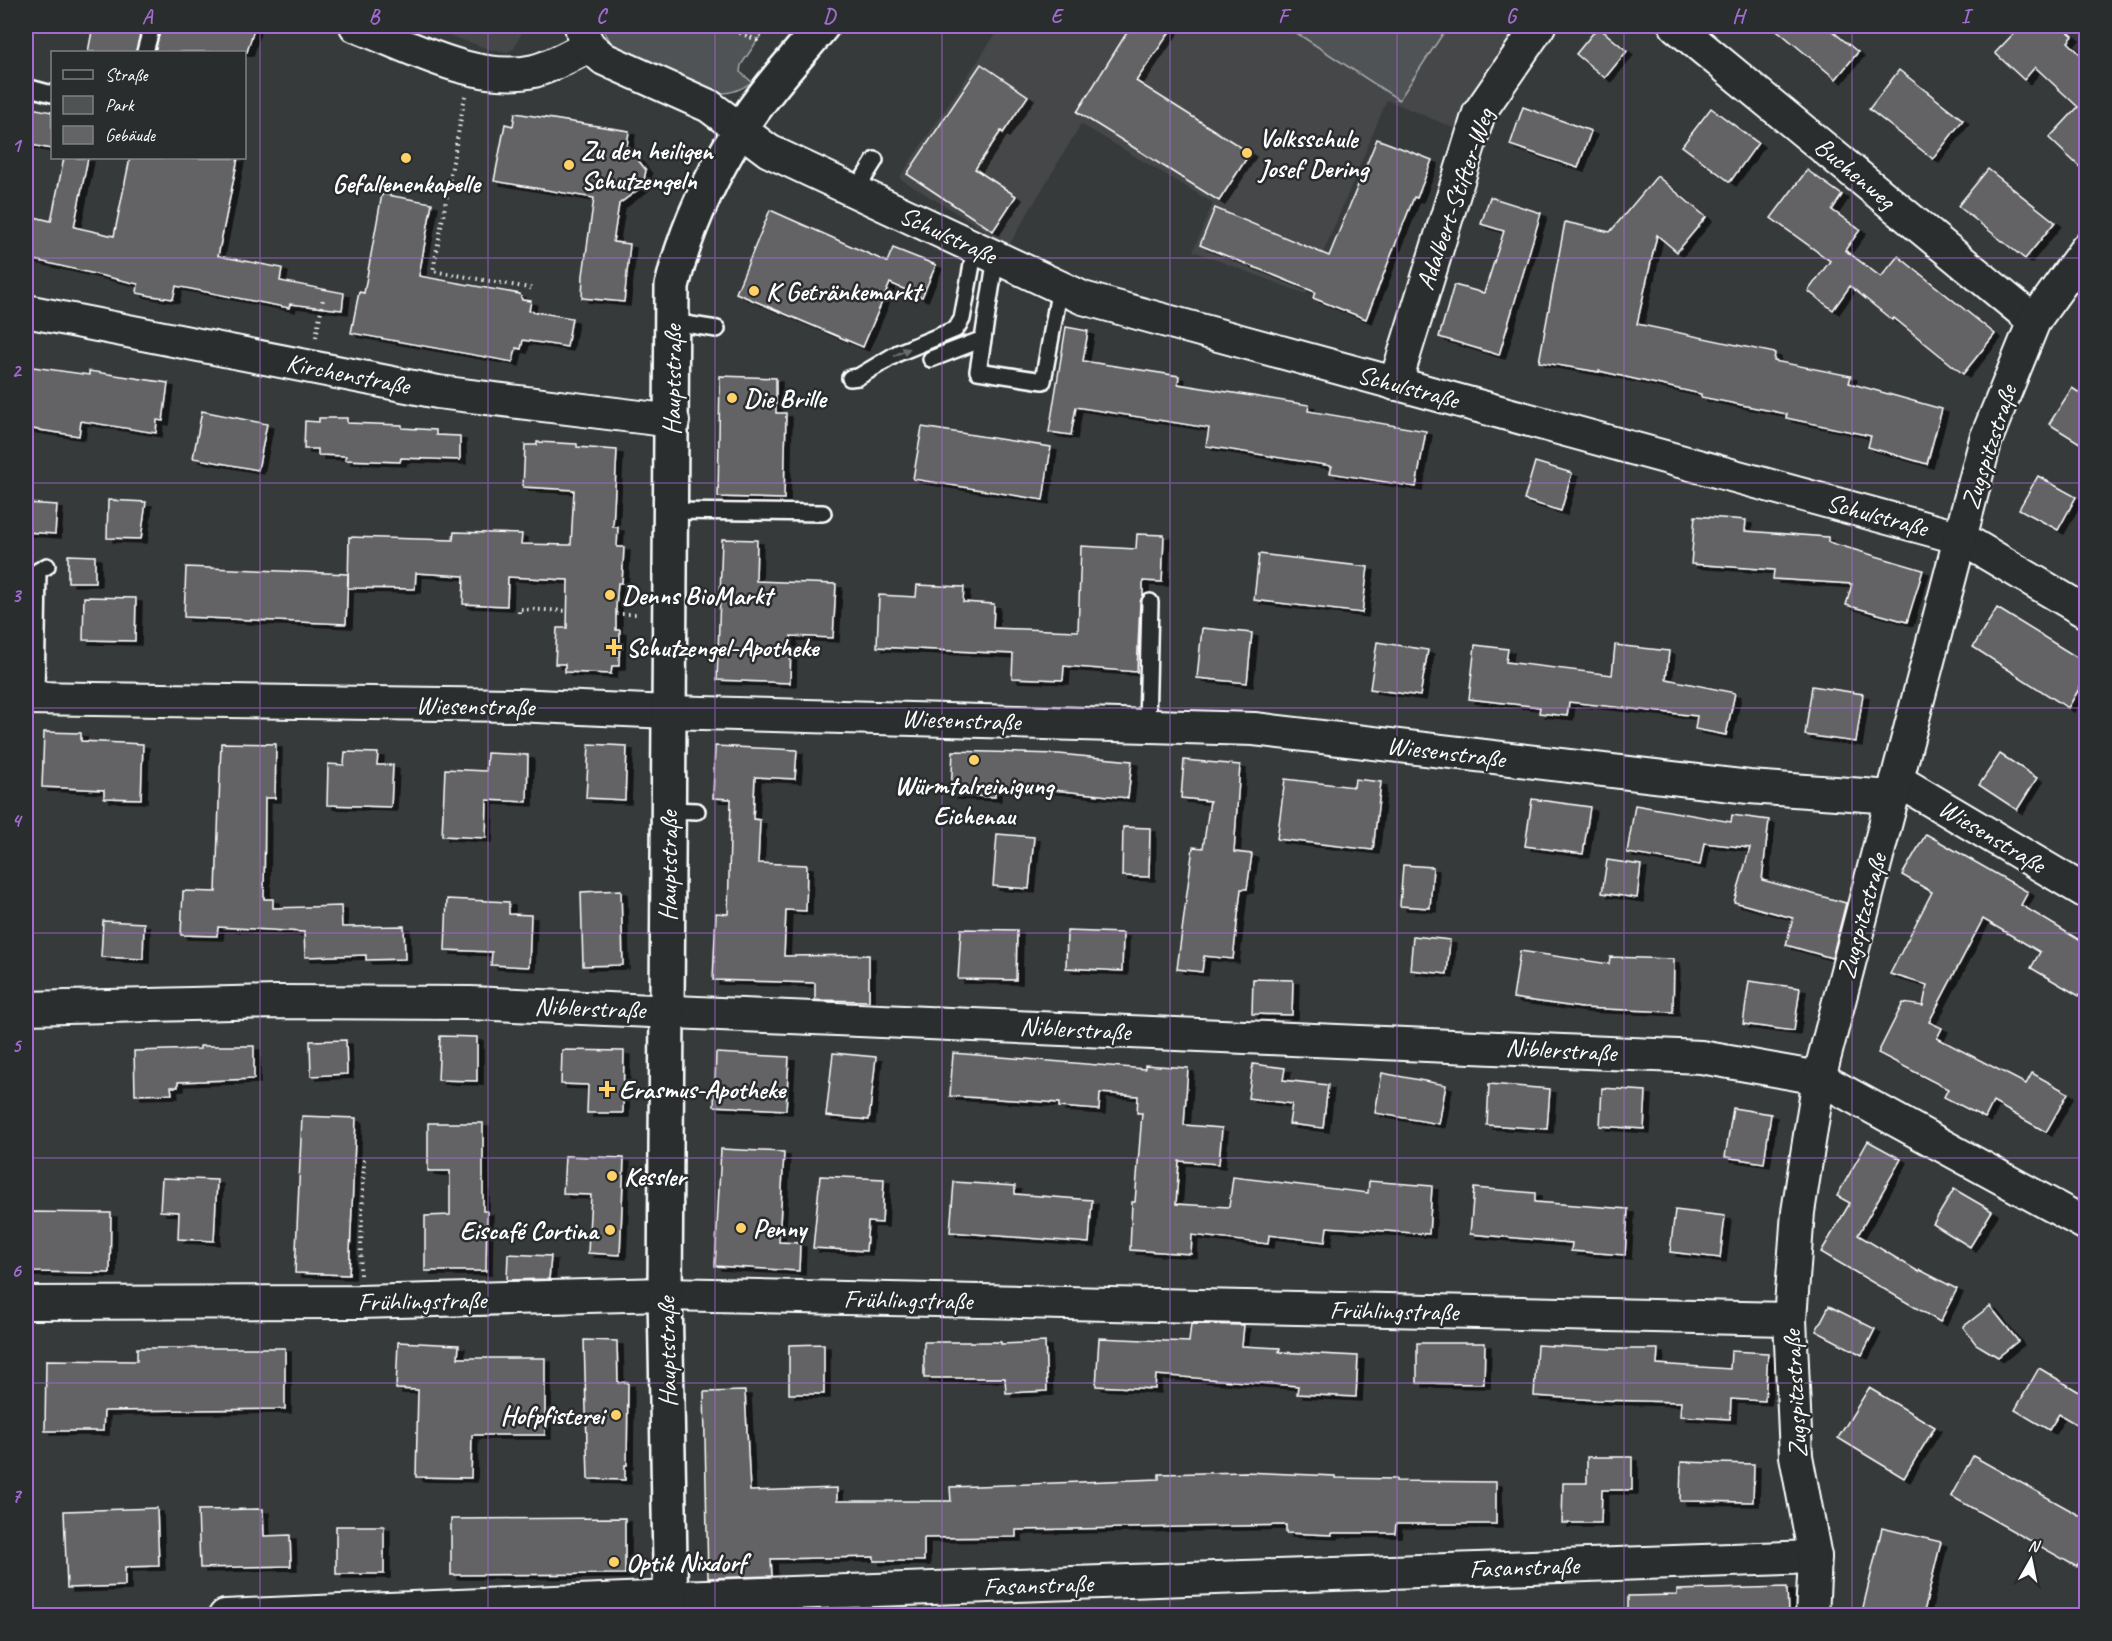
<svg xmlns="http://www.w3.org/2000/svg" width="2112" height="1641" viewBox="0 0 2112 1641" font-family="Caveat,sans-serif">
<defs>
<filter id="shadow"><feDropShadow dx="6" dy="4" stdDeviation="0" flood-color="#0009"/></filter>
</defs>
<rect width="100%" height="100%" fill="#373a3b"/>
<filter id="ink" filterUnits="userSpaceOnUse"><feTurbulence type="fractalNoise" baseFrequency=".0167" numOctaves="2"/><feDisplacementMap in="SourceGraphic" scale="12" xChannelSelector="R" yChannelSelector="G"/><feConvolveMatrix kernelMatrix="1 2 1 2 8 2 1 2 1" color-interpolation-filters="sRGB"/></filter>
<g filter="url(#ink)">
<!-- built -->
<g fill="#444748">
<polygon points="421,26 525,26 514,49 507,52 495,51"/>
<polygon points="1001,26 1281,26 1289,30 1292,26 1526,26 1454,128 1387,100 1306,294 1193,251 1213,203 1081,124 1009,245 899,178"/>
</g>
<!-- green -->
<g fill="#505354" stroke="#a8a9aa" stroke-width="1.5">
<path d="M601 26H767L741 65 740 72 752 82C740 90 731 94 716 93L623 52 611 43Z"/>
<polygon points="1299,26 1448,26 1399,100 1295,32"/>
</g>
<!-- building -->
<g fill="#636465" stroke="#fff" stroke-width="1.5" filter="url(#shadow)">
<polygon points="93,26 142,26 136,52 88,52"/>
<polygon points="161,26 242,26 254,29 247,52 155,52"/>
<polygon points="1131,26 1174,26 1136,81 1250,153 1219,201 1077,112"/>
<polygon points="1772,26 1826,26 1858,52 1836,79"/>
<polygon points="2021,26 2061,26 2073,36 2068,42 2086,60 2086,173 2049,138 2078,107 2035,67 2024,80 1995,53"/>
<polygon points="1598,27 1627,51 1605,78 1576,54"/>
<polygon points="981,64 1028,96 1003,133 1001,131 975,169 1016,196 993,231 907,174"/>
<polygon points="1899,70 1963,120 1933,159 1869,109"/>
<polygon points="26,107 52,112 52,149 26,144"/>
<polygon points="1523,107 1591,131 1578,168 1510,145"/>
<polygon points="1711,108 1758,143 1730,182 1682,146"/>
<polygon points="515,113 629,131 627,146 646,170 643,186 619,204 613,242 630,244 624,302 582,298 583,275 594,198 494,181 505,124 513,126"/>
<polygon points="1377,139 1432,160 1417,198 1414,197 1366,319 1313,298 1315,292 1200,245 1215,208 1329,256"/>
<polygon points="64,158 88,158 74,227 114,236 130,158 238,158 218,256 282,268 280,281 344,293 342,310 290,304 289,308 176,286 173,299 152,296 137,293 138,284 26,258 26,215 51,221"/>
<polygon points="1988,169 2055,222 2025,259 1958,206"/>
<polygon points="1807,170 1842,195 1832,210 1860,230 1845,250 1881,277 1898,256 1995,334 1963,374 1894,318 1892,320 1850,286 1833,310 1808,291 1830,261 1771,218"/>
<polygon points="1657,176 1706,217 1677,252 1657,235 1637,324 1775,353 1774,361 1851,376 1849,383 1942,409 1927,464 1868,447 1871,436 1786,418 1787,414 1701,397 1701,394 1599,371 1599,372 1539,362 1565,222 1610,232"/>
<polygon points="382,194 432,203 419,276 520,294 522,300 531,301 529,311 572,318 567,347 523,340 521,349 516,348 513,362 351,333 359,292 364,293"/>
<polygon points="1490,197 1541,213 1499,355 1439,337 1454,285 1484,293 1504,231 1481,224"/>
<polygon points="770,210 887,262 893,248 936,265 922,297 890,283 863,347 736,293"/>
<polygon points="1066,327 1088,331 1083,361 1179,376 1178,384 1309,405 1308,411 1426,431 1416,487 1330,473 1332,466 1206,446 1209,428 1076,407 1071,435 1049,432"/>
<polygon points="26,366 89,375 89,371 168,383 163,421 157,420 156,433 81,421 79,436 26,428"/>
<polygon points="720,376 776,378 776,413 786,413 784,499 718,497"/>
<polygon points="2072,388 2086,397 2086,447 2049,424"/>
<polygon points="202,411 267,424 258,470 193,458"/>
<polygon points="319,418 347,418 347,423 402,425 402,428 436,430 436,435 460,436 460,460 401,458 400,462 373,461 345,460 346,456 318,455 318,449 304,449 305,421 319,422"/>
<polygon points="922,427 1051,447 1043,500 913,479"/>
<polygon points="537,442 577,444 577,447 617,450 613,527 618,527 617,547 624,547 622,583 618,583 616,607 616,630 620,630 619,666 612,666 611,674 565,672 565,664 555,664 557,628 567,628 568,580 508,577 507,606 463,604 464,576 416,573 415,589 348,588 349,537 453,540 454,532 522,534 521,544 571,545 574,490 523,487 525,445 537,445"/>
<polygon points="1535,462 1572,473 1561,511 1524,500"/>
<polygon points="2038,476 2076,497 2058,530 2019,509"/>
<polygon points="108,500 146,502 141,539 107,538"/>
<polygon points="26,503 57,505 55,534 26,532"/>
<polygon points="1695,516 1746,520 1745,531 1828,537 1828,542 1923,570 1907,622 1846,605 1852,584 1773,579 1774,570 1691,564"/>
<polygon points="1137,534 1164,535 1162,582 1143,581 1143,596 1140,602 1137,672 1064,666 1063,680 1012,678 1013,654 877,647 879,595 916,597 917,585 964,587 963,602 994,604 993,628 1078,631 1081,546 1136,549"/>
<polygon points="722,539 757,540 756,581 836,584 833,638 791,636 790,683 717,680"/>
<polygon points="1259,554 1368,567 1362,613 1254,600"/>
<polygon points="68,555 95,556 95,582 68,582"/>
<polygon points="186,567 348,574 346,624 184,617"/>
<polygon points="84,597 136,598 135,641 83,640"/>
<polygon points="1997,608 2086,663 2086,677 2068,708 1973,647"/>
<polygon points="1202,628 1252,633 1247,683 1197,678"/>
<polygon points="1377,642 1428,650 1420,696 1370,689"/>
<polygon points="1475,645 1508,649 1506,662 1612,675 1615,645 1669,651 1666,679 1735,693 1726,735 1695,729 1697,716 1569,702 1567,716 1539,713 1540,707 1469,699"/>
<polygon points="1812,686 1863,694 1856,742 1805,735"/>
<polygon points="44,732 81,733 81,741 143,744 141,799 104,798 104,790 42,787"/>
<polygon points="221,743 276,744 275,798 265,798 264,899 273,899 273,908 341,906 342,927 404,926 405,959 366,960 366,955 305,957 304,932 218,927 217,936 181,935 183,891 216,892"/>
<polygon points="589,744 627,746 625,800 586,798"/>
<polygon points="715,746 797,750 795,779 755,777 753,819 760,820 758,863 807,865 806,911 786,910 784,956 869,955 869,1001 815,1000 815,983 713,980 716,913 728,914 731,799 713,798"/>
<polygon points="953,751 1059,754 1132,761 1128,798 1053,790 995,788 995,797 951,795"/>
<polygon points="345,752 378,753 377,765 393,765 391,807 327,805 328,764 344,765"/>
<polygon points="487,753 528,755 527,802 487,800 486,838 442,836 445,769 486,771"/>
<polygon points="2000,754 2037,778 2017,810 1979,785"/>
<polygon points="1184,760 1240,765 1234,852 1252,854 1247,889 1241,889 1233,959 1204,956 1202,972 1177,969 1193,847 1203,848 1210,801 1181,798"/>
<polygon points="1285,779 1354,787 1355,779 1381,782 1373,850 1277,839"/>
<polygon points="1532,799 1590,807 1583,854 1525,846"/>
<polygon points="1635,805 1731,822 1732,815 1769,820 1762,880 1846,903 1832,958 1786,945 1793,918 1734,902 1750,848 1704,843 1700,865 1627,853"/>
<polygon points="1123,827 1150,828 1149,877 1122,876"/>
<polygon points="997,834 1034,837 1029,889 993,886"/>
<polygon points="1926,834 2028,892 2021,905 2086,944 2086,1000 2031,968 2040,952 1983,919 1929,1022 1942,1028 1937,1038 2026,1084 2032,1073 2068,1093 2046,1132 1993,1102 1985,1118 1944,1097 1948,1089 1878,1053 1903,1003 1923,1006 1927,985 1890,974 1932,892 1902,875"/>
<polygon points="1607,860 1641,865 1637,898 1602,893"/>
<polygon points="1403,865 1433,867 1430,908 1400,906"/>
<polygon points="621,890 623,965 583,966 581,892"/>
<polygon points="447,899 509,902 509,914 531,915 529,967 491,965 492,952 445,950"/>
<polygon points="103,921 144,923 143,959 101,957"/>
<polygon points="961,929 1017,930 1016,980 958,979"/>
<polygon points="1067,931 1123,933 1122,971 1066,968"/>
<polygon points="1413,936 1450,940 1447,974 1410,970"/>
<polygon points="1520,951 1609,964 1610,957 1674,959 1673,1012 1582,1008 1513,998"/>
<polygon points="1253,979 1293,980 1292,1015 1252,1014"/>
<polygon points="1749,981 1800,988 1794,1031 1743,1024"/>
<polygon points="440,1036 477,1037 477,1081 438,1080"/>
<polygon points="346,1040 347,1074 311,1076 310,1041"/>
<polygon points="200,1046 254,1046 254,1079 178,1082 178,1087 171,1087 172,1094 135,1095 134,1051 200,1049"/>
<polygon points="562,1050 624,1051 623,1113 587,1113 588,1085 561,1084"/>
<polygon points="716,1053 789,1057 786,1110 714,1106"/>
<polygon points="833,1053 876,1057 869,1120 826,1116"/>
<polygon points="953,1053 1145,1069 1145,1065 1188,1068 1184,1125 1222,1128 1219,1164 1179,1161 1176,1204 1229,1207 1233,1177 1368,1193 1369,1181 1432,1186 1429,1234 1327,1227 1325,1242 1269,1235 1268,1244 1192,1235 1191,1254 1130,1250 1132,1202 1135,1202 1142,1113 1137,1113 1138,1096 1100,1093 1099,1110 1059,1107 1059,1103 950,1096"/>
<polygon points="1253,1064 1285,1068 1283,1080 1328,1085 1323,1128 1289,1124 1292,1104 1248,1098"/>
<polygon points="1382,1073 1446,1085 1439,1124 1375,1113"/>
<polygon points="1489,1084 1550,1089 1547,1129 1487,1125"/>
<polygon points="1602,1088 1646,1091 1644,1129 1600,1126"/>
<polygon points="1733,1108 1771,1114 1764,1163 1725,1157"/>
<polygon points="302,1116 356,1118 349,1275 295,1273"/>
<polygon points="428,1123 483,1123 483,1211 487,1211 486,1271 425,1271 425,1216 450,1215 450,1171 428,1171"/>
<polygon points="1868,1141 1901,1159 1858,1235 1919,1272 1920,1270 1957,1289 1940,1322 1821,1252 1850,1203 1837,1196"/>
<polygon points="721,1149 784,1152 779,1242 800,1243 799,1271 715,1266"/>
<polygon points="565,1156 624,1158 620,1255 588,1253 591,1195 563,1194"/>
<polygon points="820,1176 884,1179 882,1223 868,1222 866,1251 813,1248"/>
<polygon points="162,1178 217,1180 214,1241 178,1239 179,1212 160,1211"/>
<polygon points="954,1182 1015,1186 1015,1194 1092,1200 1089,1243 950,1232"/>
<polygon points="1474,1188 1535,1193 1535,1202 1628,1209 1625,1255 1571,1251 1572,1243 1470,1234"/>
<polygon points="1954,1189 1992,1211 1970,1247 1933,1224"/>
<polygon points="1675,1210 1725,1216 1720,1258 1670,1252"/>
<polygon points="29,1212 111,1213 110,1273 28,1272"/>
<polygon points="508,1254 551,1256 549,1279 507,1280"/>
<polygon points="1829,1306 1875,1329 1862,1355 1816,1331"/>
<polygon points="1990,1306 2018,1341 1998,1357 1976,1344 1963,1327"/>
<polygon points="1191,1324 1244,1325 1242,1346 1280,1348 1279,1352 1358,1356 1356,1397 1297,1394 1298,1386 1156,1375 1155,1389 1096,1386 1099,1338 1189,1342"/>
<polygon points="584,1340 617,1341 618,1383 628,1382 627,1465 625,1465 625,1480 588,1479"/>
<polygon points="398,1342 459,1345 458,1358 545,1358 545,1435 472,1435 471,1478 416,1477 418,1390 396,1389"/>
<polygon points="924,1342 1001,1342 1001,1344 1045,1342 1047,1391 1006,1393 1005,1378 924,1378"/>
<polygon points="1417,1343 1485,1343 1484,1384 1417,1383"/>
<polygon points="824,1344 824,1394 789,1394 789,1345"/>
<polygon points="1537,1345 1614,1349 1658,1349 1657,1364 1730,1369 1731,1351 1768,1353 1765,1401 1731,1399 1730,1419 1680,1416 1681,1402 1596,1400 1534,1396"/>
<polygon points="137,1348 285,1348 285,1409 104,1411 103,1431 45,1431 46,1360 137,1361"/>
<polygon points="2039,1368 2086,1396 2086,1430 2059,1414 2049,1430 2015,1410"/>
<polygon points="1869,1388 1935,1427 1904,1478 1838,1438"/>
<polygon points="745,1391 750,1491 837,1488 837,1501 951,1501 950,1487 1159,1479 1159,1474 1245,1472 1335,1476 1335,1478 1396,1479 1396,1481 1496,1482 1496,1524 1396,1524 1395,1533 1332,1533 1332,1535 1286,1533 1286,1525 1016,1530 1016,1537 924,1538 924,1561 874,1561 874,1557 771,1559 772,1576 708,1578 704,1392"/>
<polygon points="1973,1456 2086,1519 2086,1566 2080,1562 2077,1567 1951,1496"/>
<polygon points="1587,1457 1632,1457 1632,1490 1602,1490 1601,1523 1562,1523 1563,1483 1587,1483"/>
<polygon points="1681,1462 1754,1464 1753,1502 1680,1501"/>
<polygon points="157,1508 159,1566 125,1567 125,1586 67,1588 64,1511"/>
<polygon points="263,1509 264,1536 290,1535 291,1566 200,1568 198,1510"/>
<polygon points="625,1518 625,1574 451,1575 451,1519"/>
<rect x="336" y="1526" width="48" height="48"/>
<polygon points="1882,1528 1941,1542 1923,1616 1861,1616"/>
<polygon points="1787,1587 1788,1616 1628,1616 1628,1596 1677,1595 1677,1590"/>
</g>
<g fill="none" stroke-linecap="round" stroke-linejoin="round">
<defs>
<g id="service">
<polyline points="145,52 152,26"/>
<polyline points="26,87 52,94"/>
<polyline points="855,192 875,160"/>
<polyline points="996,257 978,371 1043,381 1060,287"/>
<polyline points="672,322 717,329"/>
<polyline points="931,359 983,339"/>
<polyline points="850,378 858,377 898,353 956,329 962,319 975,248"/>
<polyline points="671,511 823,513"/>
<polyline points="36,698 38,571 47,566"/>
<polyline points="1147,725 1150,602"/>
<polyline points="668,810 697,811"/>
</g>
<g id="minor">
<path d="M356 26C409 46 476 84 534 71 554 66 571 55 589 46"/>
<polyline points="581,26 583,35 589,46 604,59 709,106 769,151 1083,298 1961,538 2086,612"/>
<polyline points="1676,26 2034,321"/>
<polyline points="26,311 438,392 673,421"/>
<polyline points="1395,384 1479,113 1539,26"/>
<polyline points="26,698 515,705 669,712 1254,729 1749,787 1893,797"/>
<polyline points="1897,780 2086,892"/>
<polyline points="26,1008 278,1002 470,1003 1701,1057 1819,1078 2086,1224"/>
<polyline points="26,1303 359,1302 665,1294 1790,1319"/>
<polyline points="225,1616 649,1598 1815,1557"/>
<polyline points="1812,1616 1815,1557 1796,1456 1790,1319 1798,1212 1819,1078 1986,439 2034,321 2086,249"/>
</g>
<path id="secondary" d="M671 1616 665 1294 672 286C685 231 710 178 740 130 763 93 794 60 822 26"/>
</defs>
<!-- service casing -->
<use href="#service" stroke="#fff" stroke-width="20"/>
<!-- minor casing -->
<use href="#minor" stroke="#fff" stroke-width="36"/>
<!-- secondary casing -->
<use href="#secondary" stroke="#fff" stroke-width="38"/>
<!-- path -->
<g stroke="#fff" stroke-width="4" stroke-dasharray="1.5 4.5" stroke-linecap="butt">
<polyline points="723,26 757,40 767,26"/>
<polyline points="465,96 433,271 535,289"/>
<polyline points="316,337 323,299"/>
<polyline points="519,613 519,609 568,611"/>
<polyline points="616,614 639,614"/>
<polyline points="360,1275 364,1158"/>
</g>
<!-- service -->
<use href="#service" stroke="#2a2d2e" stroke-width="15"/>
<!-- minor -->
<use href="#minor" stroke="#2a2d2e" stroke-width="32"/>
<!-- secondary -->
<use href="#secondary" stroke="#2a2d2e" stroke-width="33"/>
</g>
<!-- one-way arrows -->
<defs><path id="oneway-solid" d="M-6-.8H1V-3.2L6.5 0L1 3.2V.8H-6Z" transform="scale(1.5)"/></defs>
<use fill="#6a6c6d" href="#oneway-solid" transform="translate(902 352) rotate(-25)"/>
</g>
<!-- grid -->
<path fill="none" stroke="#a36bd2" stroke-width="1.5" stroke-opacity="0.55" d="M260 26V1616M488 26V1616M715 26V1616M942 26V1616M1170 26V1616M1397 26V1616M1624 26V1616M1852 26V1616M26 258H2086M26 483H2086M26 708H2086M26 933H2086M26 1158H2086M26 1383H2086"/>
<!-- markers -->
<g fill="#ffd166" stroke="#2a2d2e" stroke-width="2">
<circle cx="1247" cy="153" r="6"/>
<circle cx="406" cy="158" r="6"/>
<circle cx="569" cy="165" r="6"/>
<circle cx="754" cy="291" r="6"/>
<circle cx="732" cy="398" r="6"/>
<circle cx="610" cy="595" r="6"/>
<path d="M611 638h6v6h6v6h-6v6h-6v-6h-6v-6h6z"/>
<circle cx="974" cy="760" r="6"/>
<path d="M604 1080h6v6h6v6h-6v6h-6v-6h-6v-6h6z"/>
<circle cx="612" cy="1176" r="6"/>
<circle cx="741" cy="1228" r="6"/>
<circle cx="610" cy="1230" r="6"/>
<circle cx="616" cy="1415" r="6"/>
<circle cx="614" cy="1562" r="6"/>
</g>
<g text-anchor="middle" dominant-baseline="central" stroke-width="5" stroke-linejoin="round" paint-order="stroke">
<!-- poi labels -->
<g font-size="26" font-weight="bold" fill="#fff" stroke="#2a2d2e" text-anchor="start">
<text x="1259" y="138">Volksschule<tspan x="1259" dy="30">Josef Dering</tspan></text>
<text x="581" y="150">Zu den heiligen<tspan x="581" dy="30">Schutzengeln</tspan></text>
<text x="406" y="183" text-anchor="middle">Gefallenenkapelle</text>
<text x="766" y="291">K Getränkemarkt</text>
<text x="744" y="398">Die Brille</text>
<text x="622" y="595">Denns BioMarkt</text>
<text x="626" y="647">Schutzengel-Apotheke</text>
<text x="974" y="785" text-anchor="middle">Würmtalreinigung<tspan x="974" dy="30">Eichenau</tspan></text>
<text x="619" y="1089">Erasmus-Apotheke</text>
<text x="624" y="1176">Kessler</text>
<text x="753" y="1228">Penny</text>
<text x="598" y="1230" text-anchor="end">Eiscafé Cortina</text>
<text x="604" y="1415" text-anchor="end">Hofpfisterei</text>
<text x="626" y="1562">Optik Nixdorf</text>
</g>
<!-- street labels -->
<g font-size="26" fill="#fff" stroke="#2a2d2e">
<text transform="translate(1855 173) rotate(40)">Buchenweg</text>
<text transform="translate(1455 199) rotate(-71)">Adalbert-Stifter-Weg</text>
<text transform="translate(948 235) rotate(25)">Schulstraße</text>
<text transform="translate(348 374) rotate(11)">Kirchenstraße</text>
<text transform="translate(672 380) rotate(-90)">Hauptstraße</text>
<text transform="translate(1408 387) rotate(15)">Schulstraße</text>
<text transform="translate(1989 447) rotate(-72)">Zugspitzstraße</text>
<text transform="translate(1877 515) rotate(15)">Schulstraße</text>
<text transform="translate(475 706) rotate(1)">Wiesenstraße</text>
<text transform="translate(961 720) rotate(2)">Wiesenstraße</text>
<text transform="translate(1446 752) rotate(7)">Wiesenstraße</text>
<text transform="translate(1992 836) rotate(31)">Wiesenstraße</text>
<text transform="translate(668 866) rotate(-90)">Hauptstraße</text>
<text transform="translate(1862 916) rotate(-75)">Zugspitzstraße</text>
<text transform="translate(590 1008) rotate(2)">Niblerstraße</text>
<text transform="translate(1075 1029) rotate(3)">Niblerstraße</text>
<text transform="translate(1561 1050) rotate(3)">Niblerstraße</text>
<text transform="translate(908 1300) rotate(1)">Frühlingstraße</text>
<text transform="translate(422 1301) rotate(-1)">Frühlingstraße</text>
<text transform="translate(1394 1311) rotate(1)">Frühlingstraße</text>
<text transform="translate(667 1352) rotate(-91)">Hauptstraße</text>
<text transform="translate(1795 1394) rotate(-93)">Zugspitzstraße</text>
<text transform="translate(1524 1567) rotate(-2)">Fasanstraße</text>
<text transform="translate(1038 1585) rotate(-2)">Fasanstraße</text>
</g>
</g>
<!-- margin -->
<rect width="2112" height="1641" fill="none" stroke="#2a2d2e" stroke-width="66"/>
<!-- legend -->
<rect x="51" y="51" width="195" height="108" fill="#2a2d2e" stroke="#7f8182" stroke-width="1.5"/>
<rect x="63" y="70" width="30" height="9" fill="#2a2d2e" stroke="#7f8182" stroke-width="1.5"/>
<text x="105" y="81" font-size="18" fill="#ffffff">Straße</text>
<rect x="63" y="96" width="30" height="18" fill="#505354" stroke="#7f8182" stroke-width="1.5"/>
<text x="105" y="111" font-size="18" fill="#ffffff">Park</text>
<rect x="63" y="126" width="30" height="18" fill="#636465" stroke="#7f8182" stroke-width="1.5"/>
<text x="105" y="141" font-size="18" fill="#ffffff">Gebäude</text>
<!-- north arrow -->
<g transform="translate(2031 1560) rotate(9)" stroke="#2a2d2e" stroke-width="4.5" paint-order="stroke">
<path d="M0-4.5L10 22L0 15L-10 22Z" fill="#ffffff"/>
<text y="-9" font-size="16" font-weight="bold" text-anchor="middle" fill="#ffffff">N</text>
</g>
<rect x="33" y="33" width="2046" height="1575" fill="none" stroke="#a36bd2" stroke-width="2"/>
<g font-size="20" text-anchor="middle" font-weight="bold" fill="#a36bd2">
<text x="147" y="23">A</text>
<text x="374" y="23">B</text>
<text x="601" y="23">C</text>
<text x="829" y="23">D</text>
<text x="1056" y="23">E</text>
<text x="1283" y="23">F</text>
<text x="1511" y="23">G</text>
<text x="1738" y="23">H</text>
<text x="1965" y="23">I</text>
<text x="16" y="152">1</text>
<text x="16" y="377">2</text>
<text x="16" y="602">3</text>
<text x="16" y="827">4</text>
<text x="16" y="1052">5</text>
<text x="16" y="1277">6</text>
<text x="16" y="1502">7</text>
</g>
</svg>
